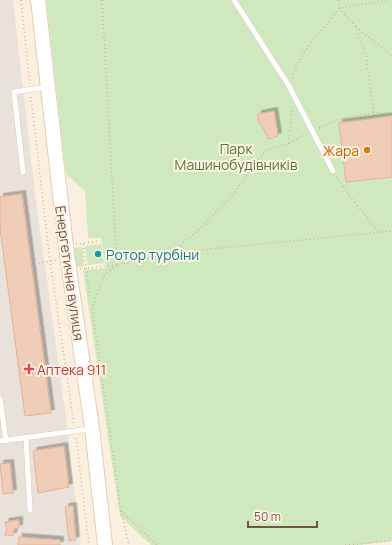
<svg xmlns="http://www.w3.org/2000/svg" width="392" height="545" viewBox="0 0 392 545" font-family="Manrope,sans-serif">
<defs>
<filter id="shadow"><feDropShadow dx="3.5" dy="-3.5" stdDeviation="0" flood-color="#0004"/></filter>
</defs>
<rect width="100%" height="100%" fill="#fbf0df"/>
<!-- industrial -->
<polygon fill="#e9e2db" points="0,0 13,0 35,194 68,433 80,545 0,545"/>
<!-- green -->
<g fill="#d0e8be">
<polygon points="46,0 392,0 392,541 360,545 151,545 120,516 83,270 106,268 101,238 88,238 85,191 66,174"/>
<polygon points="101,244 104,263 88,265 85,246"/>
<polygon points="82,247 84,266 76,267 73,248"/>
</g>
<!-- building -->
<g fill="#f0cdb7" stroke="#e2b398" filter="url(#shadow)">
<polygon points="274,111 278,136 269,139 258,120 258,114"/>
<polygon points="392,116 392,177 346,182 339,123"/>
<polygon points="22,194 51,413 25,416 0,228 0,197"/>
<polygon points="64,446 69,487 38,493 33,451"/>
<polygon points="10,463 13,493 3,494 0,464"/>
<polygon points="73,506 76,540 69,541 65,507"/>
<polygon points="19,520 19,528 14,529 13,536 5,535 6,531 7,531 5,522"/>
<polygon points="19,537 60,540 60,545 18,545"/>
</g>
<g fill="none" stroke-linecap="round" stroke-linejoin="round">
<defs>
<g id="lane">
<polyline points="234,0 289,86 333,171"/>
<polyline points="23,172 14,92 47,87"/>
<polyline points="0,399 6,441"/>
<polyline points="26,438 30,510"/>
<polyline points="0,441 90,429"/>
</g>
<polyline id="secondary" points="38,0 66,247 92,428 105,545"/>
</defs>
<!-- lane casing -->
<use href="#lane" stroke="#dfccbb" stroke-width="6"/>
<!-- secondary casing -->
<use href="#secondary" stroke="#e4cdba" stroke-width="16"/>
<!-- path -->
<g stroke="#d4b09b" stroke-width="1.5" stroke-dasharray="1 3" stroke-linecap="butt">
<polyline points="21,0 30,84"/>
<polyline points="102,0 117,265"/>
<polyline points="339,0 339,8 355,26 366,55 374,113"/>
<polyline points="356,27 392,56"/>
<polyline points="292,78 298,62 313,39 330,21 339,8 389,0"/>
<polyline points="31,97 50,261 74,425"/>
<polyline points="319,128 340,119 374,113 392,112"/>
<polyline points="289,143 307,134"/>
<polyline points="336,176 351,198 379,232"/>
<polyline points="76,244 100,241"/>
<polyline points="83,244 90,296"/>
<polyline points="171,253 200,229 235,192 258,159 267,150 289,143 292,107"/>
<polyline points="31,265 57,260"/>
<polyline points="117,265 105,274 92,307 121,511 129,545"/>
<polyline points="80,269 117,265 171,253 392,231"/>
<polyline points="76,438 89,545"/>
<polyline points="121,511 157,545"/>
<polyline points="345,545 392,541"/>
</g>
<!-- lane -->
<use href="#lane" stroke="#fff" stroke-width="5"/>
<!-- secondary -->
<use href="#secondary" stroke="#fff" stroke-width="14"/>
</g>
<!-- markers -->
<circle fill="#e8710a" stroke="#fff4e4" stroke-width="1.5" cx="367" cy="150" r="4"/>
<circle fill="#0f9aa8" stroke="#fff4e4" stroke-width="1.5" cx="98" cy="254" r="4"/>
<path fill="#e0444e" stroke="#fff4e4" stroke-width="1.5" d="M27 363h4v4h4v4h-4v4h-4v-4h-4v-4h4z"/>
<g text-anchor="middle" dominant-baseline="central" stroke-width="4" stroke-linejoin="round" paint-order="stroke">
<!-- park labels -->
<g font-size="14" fill="#517740" stroke="#fff4e4">
<text x="236" y="148">Парк<tspan x="236" dy="16">Машинобудівників</tspan></text>
</g>
<!-- food labels -->
<g font-size="14" fill="#c56008" stroke="#fff4e4" text-anchor="end">
<text x="359" y="150">Жара</text>
</g>
<!-- culture labels -->
<g font-size="14" fill="#0d838f" stroke="#fff4e4" text-anchor="start">
<text x="106" y="254">Ротор турбіни</text>
</g>
<!-- street labels -->
<g font-size="14" fill="#715648" stroke="#fff4e4">
<text transform="translate(70 273) rotate(82)">Енергетична вулиця</text>
</g>
<!-- health labels -->
<g font-size="14" fill="#be3a42" stroke="#fff4e4" text-anchor="start">
<text x="37" y="369">Аптека 911</text>
</g>
</g>
<!-- scale -->
<path d="M248 521v6h69v-6" fill="none" stroke="#715648" stroke-width="2"/>
<text x="254" y="521" font-size="12" fill="#715648" stroke="#fff4e4" stroke-width="3" paint-order="stroke">50 m</text>
</svg>
